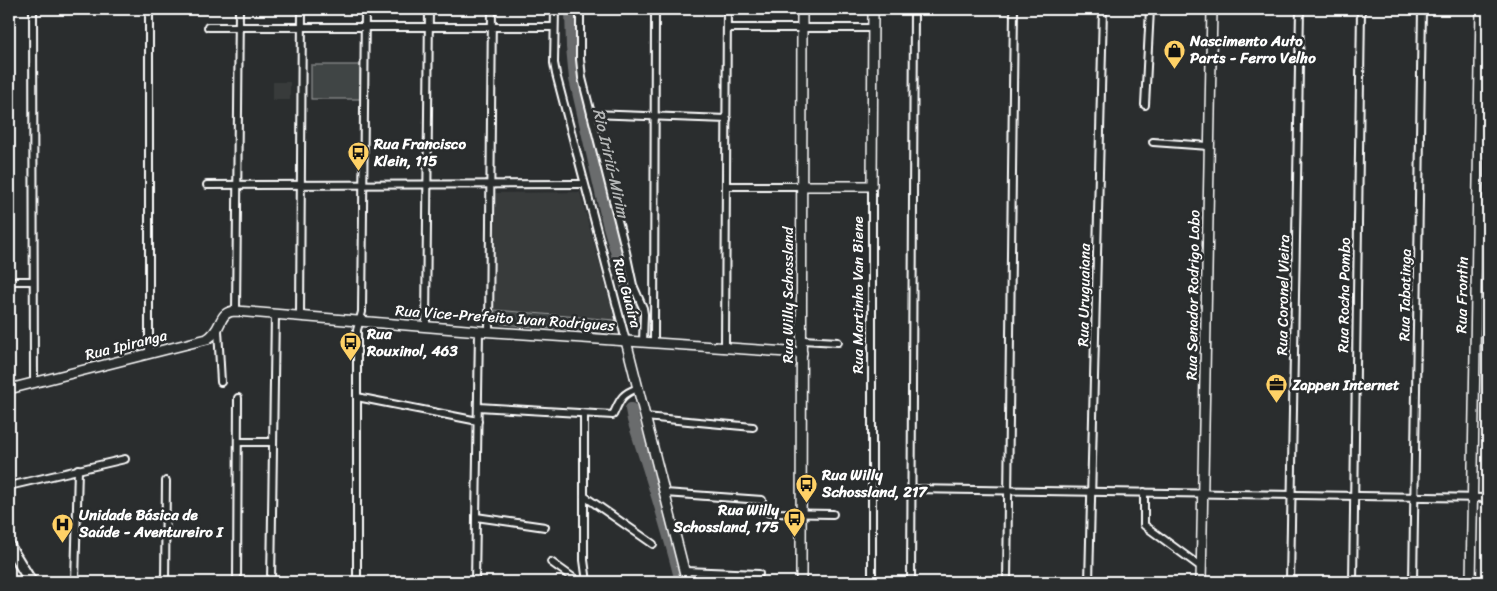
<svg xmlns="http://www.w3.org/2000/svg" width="1497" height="591" viewBox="0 0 1497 591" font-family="Sriracha,sans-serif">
<rect width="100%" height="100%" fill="#2a2d2e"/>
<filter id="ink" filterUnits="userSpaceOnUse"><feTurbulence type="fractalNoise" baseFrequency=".02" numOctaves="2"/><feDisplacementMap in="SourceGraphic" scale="10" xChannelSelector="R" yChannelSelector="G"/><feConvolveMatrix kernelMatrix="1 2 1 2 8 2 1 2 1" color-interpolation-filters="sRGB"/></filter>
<g filter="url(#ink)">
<!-- built -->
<g fill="#373a3b">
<rect x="273" y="82" width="17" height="18"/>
<polygon points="580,192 615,320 495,310 495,193"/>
</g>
<!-- green -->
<g fill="#414445" stroke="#a0a2a2">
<rect x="311" y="65" width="49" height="34"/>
<path d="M495 310 615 320C616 326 614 330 609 334L502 324 495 319Z"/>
</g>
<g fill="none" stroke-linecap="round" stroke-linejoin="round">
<!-- river -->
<g stroke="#6a6c6d" stroke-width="12">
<polyline points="571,9 572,47 575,79 608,223 627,289 634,305 635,321"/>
<path d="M631 409 633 420C650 474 668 527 681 582"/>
</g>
<defs>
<g id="minor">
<polyline points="33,9 34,382"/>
<polyline points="555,9 554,63 556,74 626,341"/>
<polyline points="580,9 580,59 582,78 626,252 633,285 643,308 644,314 643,342"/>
<polyline points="208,27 554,27"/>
<polyline points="727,28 873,28"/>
<polyline points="1145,105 1150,9"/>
<polyline points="591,114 727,119"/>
<polyline points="1153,142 1209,146"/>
<polyline points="207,185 584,184"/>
<polyline points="726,186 802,186"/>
<polyline points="9,281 33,281"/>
<polyline points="236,311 239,9"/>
<polyline points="300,316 302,9"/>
<polyline points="426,326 429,9"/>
<polyline points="218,330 221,382"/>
<polyline points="489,331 492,9"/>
<polyline points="802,340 838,342"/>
<polyline points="654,343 655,9"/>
<polyline points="725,347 727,9"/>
<polyline points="149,354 149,9"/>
<polyline points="357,397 478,421"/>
<path d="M478 407 613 415C620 400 621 394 638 388"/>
<polyline points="584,414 584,560 587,582"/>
<polyline points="645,417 753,427"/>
<polyline points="238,442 273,442"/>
<polyline points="9,486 125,459"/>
<polyline points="912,489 1488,498"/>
<polyline points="1144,492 1144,525 1201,567"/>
<polyline points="665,493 762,500"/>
<polyline points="584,496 653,544"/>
<polyline points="769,513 833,514"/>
<polyline points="476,517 545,527"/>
<polyline points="551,562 579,582"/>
<polyline points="685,571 759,574"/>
<polyline points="75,582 78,469"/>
<polyline points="165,582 166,481"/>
<polyline points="237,582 238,398"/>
<polyline points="271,582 275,314"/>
<polyline points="357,582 357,330 362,312 365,9"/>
<polyline points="475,582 479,331"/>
<polyline points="872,582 872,186"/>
<polyline points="911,582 914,9"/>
<polyline points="1007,582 1014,9"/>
<polyline points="1089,582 1103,9"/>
<polyline points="1290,582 1300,9"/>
<polyline points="1353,582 1361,9"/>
<polyline points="1413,582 1422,9"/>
</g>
<g id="tertiary">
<polyline points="802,186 872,186 873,9"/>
<polyline points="626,341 687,582"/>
<path d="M9 389 207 339C224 329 217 311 236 311L479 331 802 353"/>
<polyline points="801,582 802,9"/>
<polyline points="1201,582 1212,9"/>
<polyline points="1471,582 1481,9"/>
</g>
<polyline id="primary" points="9,546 31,582"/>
</defs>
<!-- minor casing -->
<use href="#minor" stroke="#fff" stroke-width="10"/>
<!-- tertiary casing -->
<use href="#tertiary" stroke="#fff" stroke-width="12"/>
<!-- primary casing -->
<use href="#primary" stroke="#fff" stroke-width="14"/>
<!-- minor -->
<use href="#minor" stroke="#2a2d2e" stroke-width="6"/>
<!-- tertiary -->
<use href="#tertiary" stroke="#2a2d2e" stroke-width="9"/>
<!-- primary -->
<use href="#primary" stroke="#2a2d2e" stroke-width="10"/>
</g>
</g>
<!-- icons -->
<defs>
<symbol id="shop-pin" viewBox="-11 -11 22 30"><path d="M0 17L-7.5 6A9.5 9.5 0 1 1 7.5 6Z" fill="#ffd166" stroke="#2a2d2e"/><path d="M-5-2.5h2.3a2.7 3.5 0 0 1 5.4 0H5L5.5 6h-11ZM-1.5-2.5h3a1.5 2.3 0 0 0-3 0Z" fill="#111"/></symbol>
<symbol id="bus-pin" viewBox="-11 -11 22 30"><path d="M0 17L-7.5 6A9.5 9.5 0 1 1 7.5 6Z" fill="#ffd166" stroke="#2a2d2e"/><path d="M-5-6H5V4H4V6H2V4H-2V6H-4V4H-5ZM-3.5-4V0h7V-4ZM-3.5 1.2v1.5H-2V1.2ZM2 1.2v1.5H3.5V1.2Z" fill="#111"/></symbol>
<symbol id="office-pin" viewBox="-11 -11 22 30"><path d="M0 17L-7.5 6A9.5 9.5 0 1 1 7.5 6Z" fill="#ffd166" stroke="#2a2d2e"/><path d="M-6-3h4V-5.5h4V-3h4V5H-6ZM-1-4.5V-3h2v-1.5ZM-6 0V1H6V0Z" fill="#111"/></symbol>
<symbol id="hospital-pin" viewBox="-11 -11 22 30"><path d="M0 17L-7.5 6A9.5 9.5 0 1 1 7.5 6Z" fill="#ffd166" stroke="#2a2d2e"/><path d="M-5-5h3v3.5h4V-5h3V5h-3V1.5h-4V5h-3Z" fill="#111"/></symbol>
</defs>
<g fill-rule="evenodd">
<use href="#shop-pin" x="1162" y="38" width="25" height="34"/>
<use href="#bus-pin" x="346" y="140" width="25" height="34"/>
<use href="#bus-pin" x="338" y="330" width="25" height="34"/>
<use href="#office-pin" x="1264" y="372" width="25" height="34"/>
<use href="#bus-pin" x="794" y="472" width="25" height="34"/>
<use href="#bus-pin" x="782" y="506" width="25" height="34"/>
<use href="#hospital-pin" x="50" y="512" width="25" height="34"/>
</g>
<g text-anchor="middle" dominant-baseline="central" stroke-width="5" stroke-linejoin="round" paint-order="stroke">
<!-- poi labels -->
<g font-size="15" font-weight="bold" fill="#fff" stroke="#2a2d2e" text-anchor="start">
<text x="1190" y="41">Nascimento Auto<tspan x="1190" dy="17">Parts - Ferro Velho</tspan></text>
<text x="374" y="144">Rua Francisco<tspan x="374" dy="17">Klein, 115</tspan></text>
<text x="367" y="334">Rua<tspan x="367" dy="17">Rouxinol, 463</tspan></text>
<text x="1292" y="385">Zappen Internet</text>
<text x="822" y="475">Rua Willy<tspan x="822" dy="17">Schossland, 217</tspan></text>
<text x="779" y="510" text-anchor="end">Rua Willy<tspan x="779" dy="17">Schossland, 175</tspan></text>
<text x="79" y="515">Unidade Básica de<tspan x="79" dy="17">Saúde - Aventureiro I</tspan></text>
</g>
<!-- street labels -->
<g font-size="15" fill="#fff" stroke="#2a2d2e">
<text transform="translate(627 293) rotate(75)">Rua Guaíra</text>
<text transform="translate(788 295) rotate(-90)">Rua Willy Schossland</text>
<text transform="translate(858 295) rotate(-90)">Rua Martinho Van Biene</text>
<text transform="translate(1084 295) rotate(-89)">Rua Uruguaiana</text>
<text transform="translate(1193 295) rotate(-89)">Rua Senador Rodrigo Lobo</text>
<text transform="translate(1283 295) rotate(-89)">Rua Coronel Vieira</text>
<text transform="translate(1344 295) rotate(-89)">Rua Rocha Pombo</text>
<text transform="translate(1405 295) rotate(-89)">Rua Tabatinga</text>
<text transform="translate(1462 295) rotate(-89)">Rua Frontin</text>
<text transform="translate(505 318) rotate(4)">Rua Vice-Prefeito Ivan Rodrigues</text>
<text transform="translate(126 345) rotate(-14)">Rua Ipiranga</text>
</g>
<!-- water labels -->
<g font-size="16" font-style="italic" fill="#b4b6b6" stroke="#2a2d2e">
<text transform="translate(611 163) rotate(77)">Rio Iririú-Mirim</text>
</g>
</g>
<!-- margin -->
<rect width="1497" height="591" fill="none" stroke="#2a2d2e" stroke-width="30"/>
<rect x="15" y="15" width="1467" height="561" fill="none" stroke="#fff" stroke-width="2" filter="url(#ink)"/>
</svg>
